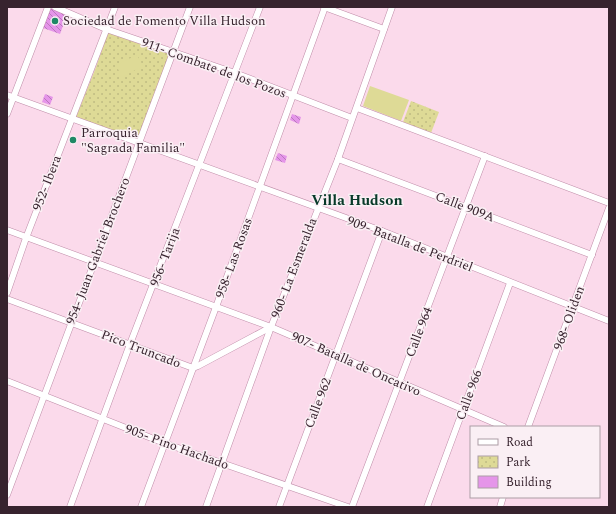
<svg xmlns="http://www.w3.org/2000/svg" width="616" height="514" viewBox="0 0 616 514" font-family="Spectral,serif">
<defs>
<pattern id="park-dots" width="8" height="8" patternUnits="userSpaceOnUse"><rect width="8" height="8" fill="#deda96"/><path d="M2 2h.1M6 6h.1" fill="none" stroke="#bfbb82" stroke-width="1.8" stroke-linecap="round"/></pattern>
<pattern id="building-back-hatch" width="6" height="6" patternUnits="userSpaceOnUse"><rect width="6" height="6" fill="#e595e9"/><path d="M-1 5l2 2M0 0l6 6M5-1l2 2" fill="none" stroke="#ba79bd"/></pattern>
</defs>
<rect width="100%" height="100%" fill="#fbdaeb"/>
<!-- park -->
<g fill="url(#park-dots)">
<polygon points="108,32 170,54 138,140 76,117 96,67"/>
<polygon points="411,101 439,112 431,133 403,122"/>
</g>
<!-- garden -->
<g fill="#deda96">
<polygon points="137,55 143,66 122,77 116,65"/>
<polygon points="370,86 409,100 401,121 363,106"/>
</g>
<!-- building -->
<g fill="url(#building-back-hatch)">
<polygon points="50,8 67,15 60,34 43,28"/>
<polygon points="45,94 53,97 50,105 42,102"/>
<polygon points="292,114 301,117 299,124 290,120"/>
<polygon points="278,153 287,156 285,163 275,160"/>
</g>
<g fill="none" stroke-linecap="round" stroke-linejoin="round">
<defs>
<g id="minor">
<polyline points="55,7 106,29 235,73 352,118"/>
<polyline points="324,7 384,29"/>
<polyline points="7,95 382,231 609,321"/>
<polyline points="357,108 609,203"/>
<polyline points="7,114 48,7"/>
<polyline points="338,159 592,255"/>
<polyline points="7,230 271,327 504,427"/>
<polyline points="7,293 26,238 115,7"/>
<polyline points="7,299 193,368 198,366 271,327"/>
<polyline points="7,381 164,443 348,507"/>
<polyline points="528,427 609,208"/>
<polyline points="7,495 190,7"/>
<polyline points="70,507 130,344 260,7"/>
<polyline points="141,507 216,307 325,7"/>
<polyline points="206,507 271,327 338,159 392,7"/>
<polyline points="279,507 382,231"/>
<polyline points="352,507 485,156"/>
<polyline points="427,507 510,283"/>
<polyline points="500,507 503,497"/>
</g>
</defs>
<!-- minor casing -->
<use href="#minor" stroke="#c08da9" stroke-width="7"/>
<!-- minor -->
<use href="#minor" stroke="#fff" stroke-width="6"/>
</g>
<!-- markers -->
<g fill="#1f8865" stroke="#faeff4" stroke-width="1.5">
<circle cx="55" cy="21" r="4"/>
<circle cx="73" cy="140" r="4"/>
</g>
<g text-anchor="middle" dominant-baseline="central" stroke-width="3" stroke-linejoin="round" paint-order="stroke">
<!-- poi labels -->
<g font-size="13" fill="#37232e" stroke="#faeff4" text-anchor="start">
<text x="63" y="21">Sociedad de Fomento Villa Hudson</text>
<text x="81" y="133">Parroquia<tspan x="81" dy="15">"Sagrada Familia"</tspan></text>
</g>
<!-- street labels -->
<g font-size="13" fill="#37232e" stroke="#faeff4">
<text transform="translate(214 68) rotate(20)">911- Combate de los Pozos</text>
<text transform="translate(47 183) rotate(-69)">952- Ibera</text>
<text transform="translate(465 207) rotate(21)">Calle 909A</text>
<text transform="translate(410 244) rotate(21)">909- Batalla de Perdriel</text>
<text transform="translate(98 251) rotate(-69)">954- Juan Gabriel Brochero</text>
<text transform="translate(165 257) rotate(-69)">956- Tarija</text>
<text transform="translate(234 258) rotate(-70)">958- Las Rosas</text>
<text transform="translate(294 268) rotate(-69)">960- La Esmeralda</text>
<text transform="translate(569 318) rotate(-70)">968- Oliden</text>
<text transform="translate(419 332) rotate(-69)">Calle 964</text>
<text transform="translate(141 349) rotate(21)">Pico Truncado</text>
<text transform="translate(356 364) rotate(24)">907- Batalla de Oncativo</text>
<text transform="translate(469 395) rotate(-70)">Calle 966</text>
<text transform="translate(318 403) rotate(-69)">Calle 962</text>
<text transform="translate(177 447) rotate(20)">905- Pino Hachado</text>
</g>
<!-- quarter labels -->
<g font-size="15" font-weight="bold" fill="#083a29" stroke="#faeff4">
<text x="357" y="200">Villa Hudson</text>
</g>
</g>
<!-- border -->
<rect width="616" height="514" fill="none" stroke="#37232e" stroke-width="16"/>
<!-- legend -->
<rect x="470" y="426" width="130" height="72" fill="#faeff4" stroke="#ac9da5"/>
<rect x="478" y="439" width="20" height="6" fill="#ffffff" stroke="#ac9da5"/>
<text x="506" y="446" font-size="12" fill="#37232e">Road</text>
<rect x="478" y="456" width="20" height="12" fill="url(#park-dots)" stroke="#ac9da5"/>
<text x="506" y="466" font-size="12" fill="#37232e">Park</text>
<rect x="478" y="476" width="20" height="12" fill="#e595e9" stroke="#ac9da5"/>
<text x="506" y="486" font-size="12" fill="#37232e">Building</text>
</svg>
